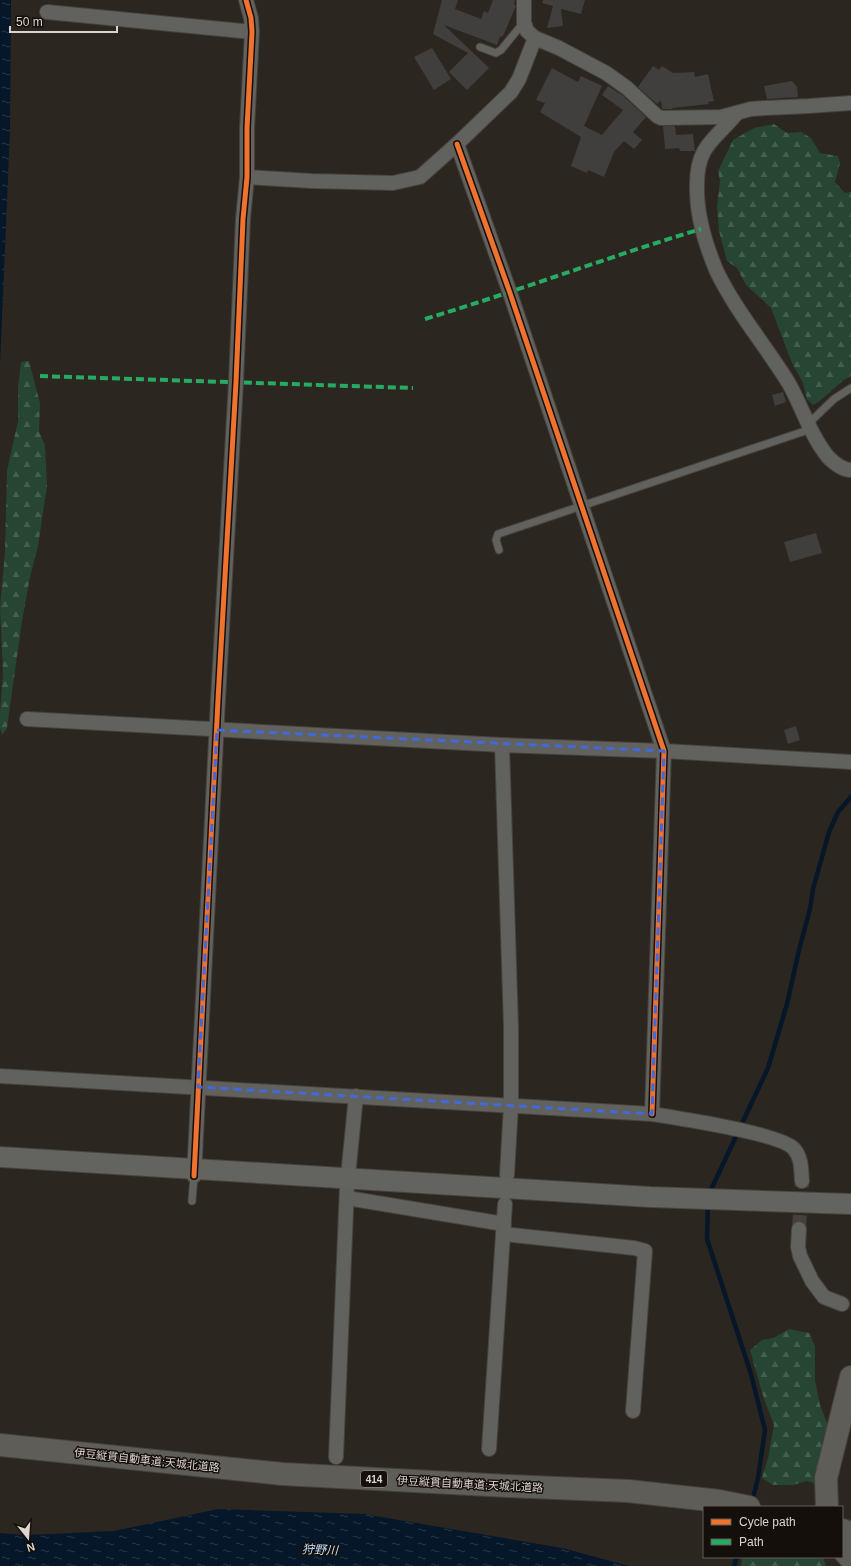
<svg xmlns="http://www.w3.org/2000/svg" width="851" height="1566" viewBox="0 0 851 1566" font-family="Arial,'Noto Sans JP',sans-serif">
<defs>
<pattern id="forest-firs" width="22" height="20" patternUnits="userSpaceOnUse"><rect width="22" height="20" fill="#264532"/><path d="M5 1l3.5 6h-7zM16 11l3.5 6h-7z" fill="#455f4e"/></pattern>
<pattern id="water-ripples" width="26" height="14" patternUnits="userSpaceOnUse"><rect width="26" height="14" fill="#051728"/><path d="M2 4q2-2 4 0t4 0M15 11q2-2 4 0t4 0" fill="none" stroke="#293846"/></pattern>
</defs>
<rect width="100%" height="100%" fill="#2c2620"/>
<!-- forest -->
<g fill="url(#forest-firs)">
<path d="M774 124 787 133 801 132 811 138 820 153 838 156 840 163 835 182 845 193 851 192V376C836 383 827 398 813 405L807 399 803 383 792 363 771 308 746 285 737 268 727 261 719 231 717 207 720 181 718 171 733 140 754 128Z"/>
<polygon points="29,361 40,403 39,432 45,445 47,486 38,546 30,577 22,621 7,728 2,735 0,728 0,712 3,674 0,608 5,551 7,471 18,421 18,387 21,362"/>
<polygon points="789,1329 809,1333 815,1346 815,1380 820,1405 831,1433 820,1485 807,1481 793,1485 773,1485 762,1478 768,1458 774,1425 764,1399 750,1350 762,1340 773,1338"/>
<polygon points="742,1557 823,1557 826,1566 741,1566"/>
</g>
<!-- water -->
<g fill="url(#water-ripples)">
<polygon points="0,0 11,0 10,131 0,366"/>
<polygon points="218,1509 364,1514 562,1548 629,1566 0,1566 0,1533 27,1535 114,1531"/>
</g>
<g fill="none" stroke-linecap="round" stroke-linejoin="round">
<!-- stream -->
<g stroke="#051728" stroke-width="4.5">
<polyline points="709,1194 768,1068 787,1004 799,950 810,909 813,889 829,832 838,812 851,797"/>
<polyline points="708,1203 707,1239 751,1374 765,1430 758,1478 752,1502"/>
<polyline points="734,1566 737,1557"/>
</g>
</g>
<!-- building -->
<g fill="#413e3e">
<polygon points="442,0 458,0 455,9 481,19 484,11 488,13 493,0 515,0 514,4 516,6 503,36 500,37 497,45 444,25 489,68 467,90 449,72 468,53 433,34"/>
<polygon points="543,0 585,0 581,14 561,9 563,26 547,28 553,6 542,3"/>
<polygon points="432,48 451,79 434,90 414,57"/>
<polygon points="653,66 659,70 662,66 673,73 694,72 695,77 708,74 714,101 708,102 709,104 672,108 673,109 662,109 661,100 657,104 638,87"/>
<polygon points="552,68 578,82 581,76 602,86 584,126 602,135 623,110 602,95 608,86 622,95 646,117 633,132 642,140 634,149 624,141 614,152 604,177 588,170 587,173 571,166 581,137 540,112 545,103 536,100"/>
<polygon points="792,81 797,87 798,97 767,99 764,86"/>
<polygon points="663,126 675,126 676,135 693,134 695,151 680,151 679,148 665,149"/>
<polygon points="783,392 786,402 775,406 772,395"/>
<polygon points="816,533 822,553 790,562 784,542"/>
<polygon points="796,726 800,740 788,744 784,730"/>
</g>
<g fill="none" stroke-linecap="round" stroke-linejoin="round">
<!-- street-tunnel -->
<polyline stroke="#47403a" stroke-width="14" stroke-dasharray="14 7" stroke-linecap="butt" points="799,1229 802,1181"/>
<defs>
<g id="lane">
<polyline points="480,47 496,53 501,50 524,22"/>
<polyline points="808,424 834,399 851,388"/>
<polyline points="499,550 496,540 498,534 811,429"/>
<polyline points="192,1201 194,1176"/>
</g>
<g id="street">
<polyline points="524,0 524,22 527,31 535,38 559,48 606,73 627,88 657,116 661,118 721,117 751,109 766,108 809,106 851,103"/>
<polyline points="47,12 252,32"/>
<path d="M737 113C715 140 697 145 697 184 696 215 705 244 717 272 736 311 765 345 788 382 802 406 810 435 828 457 834 463 842 470 851 470"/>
<polyline points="457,144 510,293 664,751 652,1114"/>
<polyline points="247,177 312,181 393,183 420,177 457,144 511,92 519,79 535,38"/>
<polyline points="27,719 502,745 664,751 851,762"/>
<polyline points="502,745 511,1027 511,1105 507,1175"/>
<path d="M0 1076 652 1114C677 1118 782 1134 794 1149 802 1158 801 1170 802 1181"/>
<polyline points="194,1176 218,700 236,382 243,219 247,177 247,128 252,32 251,18 246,0"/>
<polyline points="347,1198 504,1224"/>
<polyline points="799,1229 798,1247 800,1256 812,1281 824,1297 842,1304"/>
<polyline points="503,1234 634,1248 645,1251 633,1411"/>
<polyline points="489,1449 505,1204"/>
<polyline points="336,1457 347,1186 356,1096"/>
</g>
<polyline id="secondary" points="0,1157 650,1197 851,1204"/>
<g id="highway">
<polyline points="0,1445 283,1474 508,1486 628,1491 719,1501 749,1507"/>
<polyline points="827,1507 826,1478 851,1377"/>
<polyline points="842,1530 851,1533"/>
<polyline points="842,1549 851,1559"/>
</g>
</defs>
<!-- lane casing -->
<use href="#lane" stroke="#47423d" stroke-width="9"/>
<!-- street casing -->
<use href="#street" stroke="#47423d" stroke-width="16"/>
<!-- secondary casing -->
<use href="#secondary" stroke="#47423d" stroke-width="22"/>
<!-- highway casing -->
<use href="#highway" stroke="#47423d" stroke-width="24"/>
<!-- lane -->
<use href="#lane" stroke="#61615e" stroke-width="7"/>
<!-- street -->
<use href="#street" stroke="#61615e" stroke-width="14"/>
<!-- secondary -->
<use href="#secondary" stroke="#63635f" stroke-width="20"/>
<!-- highway -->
<use href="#highway" stroke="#5f5d58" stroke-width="22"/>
<!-- quiet -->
<g stroke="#26ab63" stroke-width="4" stroke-dasharray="8 4" stroke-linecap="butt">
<path d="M425 319C518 291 608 257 701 229"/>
<polyline points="40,376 413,388"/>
</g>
<defs>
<g id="cycleway">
<polyline points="457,144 510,293 664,751 652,1114"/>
<polyline points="194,1176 218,700 236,382 243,219 247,177 247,128 252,32 251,18 246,0"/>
</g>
</defs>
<!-- cycleway casing -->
<use href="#cycleway" stroke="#150f0b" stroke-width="8"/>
<!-- cycleway -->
<use href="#cycleway" stroke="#ef722f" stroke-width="5"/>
</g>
<!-- marked area -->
<path fill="none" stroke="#4369d6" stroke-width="3" stroke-dasharray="8 5" stroke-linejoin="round" d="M217 730 664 751 652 1114 198 1087Z"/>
<g text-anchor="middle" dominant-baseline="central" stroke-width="3" stroke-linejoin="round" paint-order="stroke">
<!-- shield labels -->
<rect fill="#150f0b" stroke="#a19993" stroke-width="1" x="361" y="1471" width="26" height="16" rx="3"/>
<g font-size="10" font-weight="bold" fill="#ddd4cd">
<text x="374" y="1479">414</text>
</g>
<!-- street labels -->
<g font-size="11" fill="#ddd4cd" stroke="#150f0b">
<text transform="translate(147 1460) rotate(6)">伊豆縦貫自動車道;天城北道路</text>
<text transform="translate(470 1484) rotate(3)">伊豆縦貫自動車道;天城北道路</text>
</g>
<!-- water labels -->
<g font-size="12" font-style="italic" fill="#bfdfff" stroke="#150f0b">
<text transform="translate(320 1550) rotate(2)">狩野川</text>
</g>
</g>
<!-- legend -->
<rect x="703" y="1506" width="140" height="52" fill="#150f0b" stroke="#655e59"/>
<rect x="711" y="1519" width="20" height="6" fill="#ef722f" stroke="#655e59"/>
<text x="739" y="1526" font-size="12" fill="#ddd4cd">Cycle path</text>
<rect x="711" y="1539" width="20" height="6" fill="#26ab63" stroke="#655e59"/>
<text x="739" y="1546" font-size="12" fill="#ddd4cd">Path</text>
<!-- north arrow -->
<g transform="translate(28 1538) rotate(163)" stroke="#150f0b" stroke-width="3" paint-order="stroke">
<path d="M0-3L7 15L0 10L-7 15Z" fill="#ddd4cd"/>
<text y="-6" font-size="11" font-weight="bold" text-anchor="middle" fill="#ddd4cd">N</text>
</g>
<!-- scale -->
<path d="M10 26v6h107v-6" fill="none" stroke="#ddd4cd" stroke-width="2"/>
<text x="16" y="26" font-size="12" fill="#ddd4cd" stroke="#150f0b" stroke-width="3" paint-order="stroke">50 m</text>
</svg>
